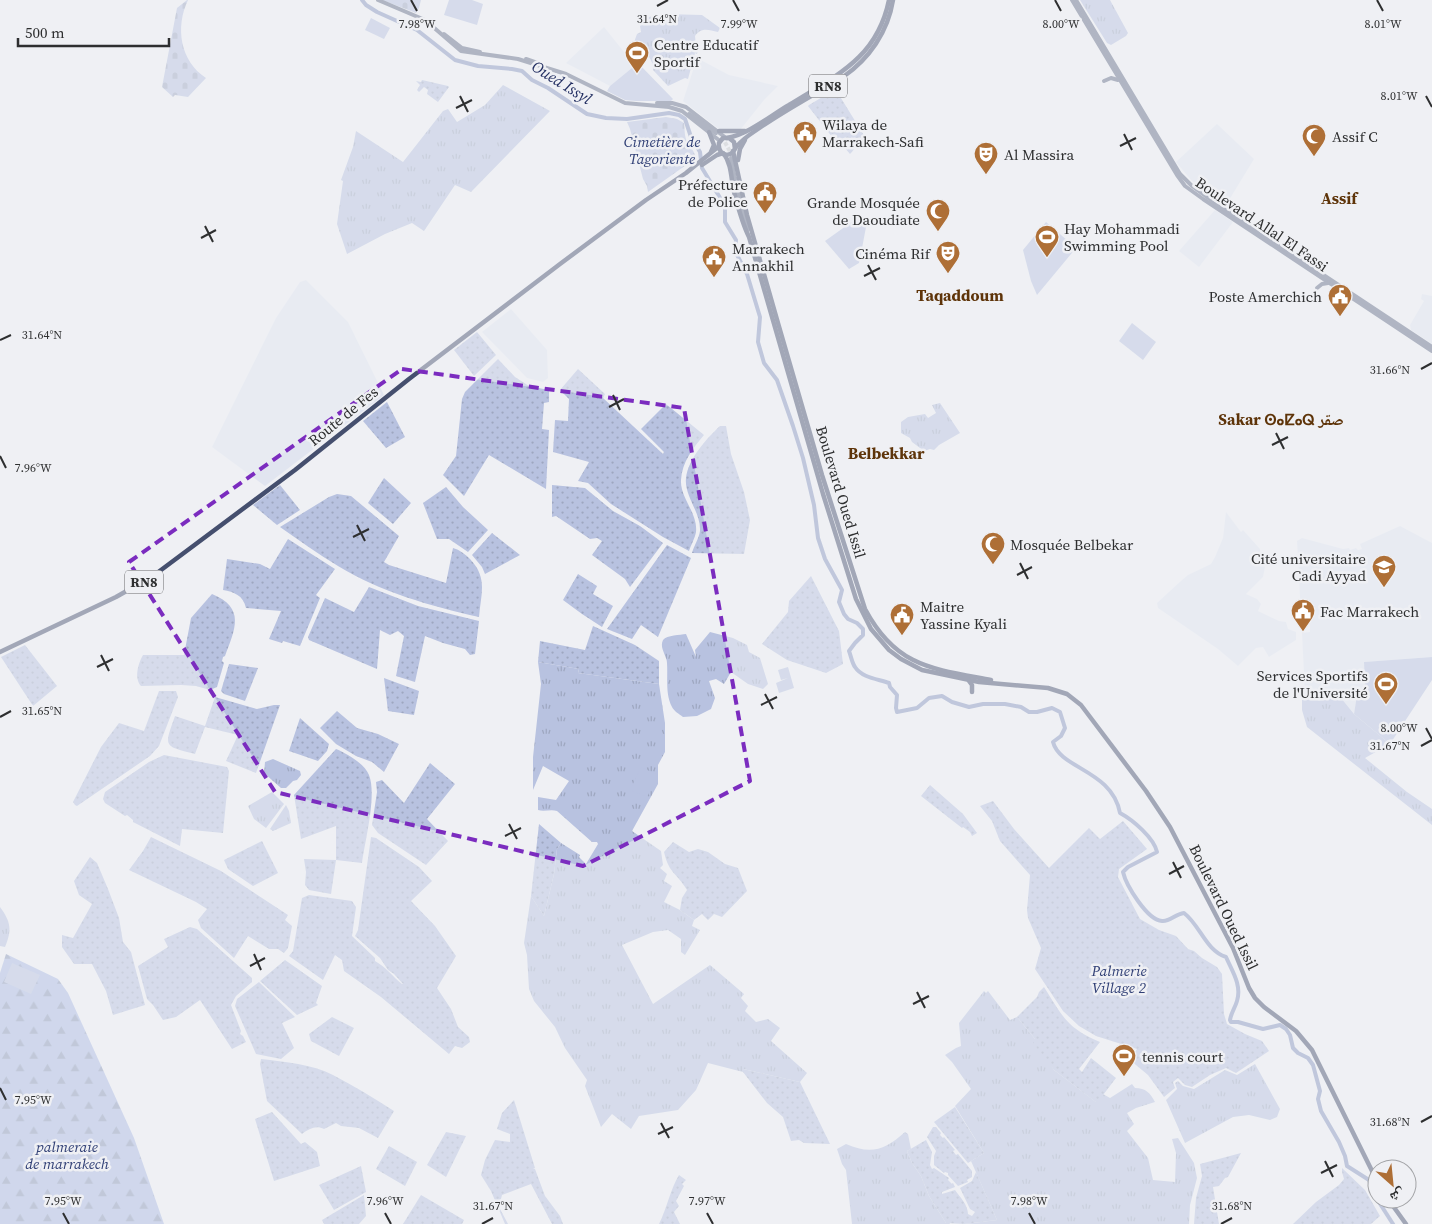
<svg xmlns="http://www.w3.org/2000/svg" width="1432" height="1224" viewBox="0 0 1432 1224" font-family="'Source Serif 4','Noto Naskh Arabic','Noto Sans Tifinagh',serif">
<defs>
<pattern id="grass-tufts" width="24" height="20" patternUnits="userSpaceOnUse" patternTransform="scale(1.25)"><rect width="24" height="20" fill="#b8c2e0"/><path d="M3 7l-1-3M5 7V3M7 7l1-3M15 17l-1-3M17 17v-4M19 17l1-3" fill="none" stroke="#9ea7c0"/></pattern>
<pattern id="forest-firs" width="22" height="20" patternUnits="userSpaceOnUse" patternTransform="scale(1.25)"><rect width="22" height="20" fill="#aab9e3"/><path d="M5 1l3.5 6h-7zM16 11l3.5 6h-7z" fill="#8b97b8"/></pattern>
<pattern id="cemetery-stones" width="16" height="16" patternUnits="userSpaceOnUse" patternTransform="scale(1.25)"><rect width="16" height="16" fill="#b8c2e0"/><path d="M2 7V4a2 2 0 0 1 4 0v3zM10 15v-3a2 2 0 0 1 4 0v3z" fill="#9ea7c0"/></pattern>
<pattern id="garden-dots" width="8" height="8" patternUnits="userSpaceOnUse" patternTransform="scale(1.25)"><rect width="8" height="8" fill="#b8c2e0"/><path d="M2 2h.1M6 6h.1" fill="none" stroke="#9ea7c0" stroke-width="1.8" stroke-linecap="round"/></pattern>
</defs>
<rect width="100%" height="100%" fill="#eff0f4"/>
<!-- built -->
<g fill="#e1e5f0">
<polygon points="604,27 628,57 631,55 638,63 610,86 566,63"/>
<polygon points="697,58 729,75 778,86 764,100 740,130 720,130 683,101"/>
<polygon points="1217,124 1254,159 1226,205 1192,181 1176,162"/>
<polygon points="1215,210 1233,222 1199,267 1179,251"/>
<polygon points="306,280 348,322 384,395 265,486 212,447 276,318 300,282"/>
<polygon points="1422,294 1432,296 1432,344 1411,330 1410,325 1424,301 1421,299"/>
<polygon points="511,309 547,350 548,378 543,382 527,378 482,332"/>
<polygon points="1226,512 1241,532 1243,530 1260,549 1260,555 1265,567 1263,577 1246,594 1257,599 1261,604 1258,611 1279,621 1286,622 1288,629 1296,632 1296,640 1269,657 1263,647 1256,648 1238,666 1218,649 1158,608 1157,603 1182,580 1188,575 1211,564 1215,557 1223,538"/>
<polygon points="1400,526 1432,543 1432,657 1364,662 1365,687 1357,696 1354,714 1337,693 1305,695 1302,633 1310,632 1310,615 1301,615 1297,541 1302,538 1343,549 1349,548 1350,550 1356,548 1358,550 1362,549 1360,544"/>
</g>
<!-- grass -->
<g fill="url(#grass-tufts)">
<polygon points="1080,0 1110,0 1128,33 1126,36 1111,45 1107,43"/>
<path d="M664 14 702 15 720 28 718 32C708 30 702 27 695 36L696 46 699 47 697 54 695 53 688 79 685 78 668 86 653 70C655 61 642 45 633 45L637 34 641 32 640 26 644 18Z"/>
<polygon points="503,85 550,111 471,192 455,185 424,231 412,223 385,234 347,254 337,224 343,181 341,180 353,147 356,131 403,162 443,111 448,109 457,122 485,105"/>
<polygon points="940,403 960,433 939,445 934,450 930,449 924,451 912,442 910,438 901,433 901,422 908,417 925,414 928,418 936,413 932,405"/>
<path d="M710 632 733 638 747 645 749 652 760 658 768 684 763 689 748 684 731 672 724 684 716 679 709 681 715 698 711 709 697 716 683 717C679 714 674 711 672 707 665 694 668 677 667 663 667 656 659 648 663 640 667 635 680 635 686 634L696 657 695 650Z"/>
<path d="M538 662 579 669 578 673 659 684 665 723V752L658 765V784L632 831 661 851 663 865 660 868 667 874 664 881 672 886 664 902 680 910 694 920 692 926 700 930 685 955 681 952V939L668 930 653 932 622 945 653 1004 710 965 744 994 741 998 748 1006 745 1011 756 1022 768 1019 780 1028 771 1041 807 1073 800 1082 743 1069V1072L708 1063 696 1090 678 1110 639 1116 631 1129 612 1114 601 1127 585 1086 587 1080 565 1048 555 1027 534 1001 529 989 527 955 524 943 531 896 544 916 554 874 557 849 561 843 580 855 579 857 586 864 598 844 597 842H592L557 811C551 809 544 812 538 810V797L556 800 569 781 543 766 533 790V757L541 684Z"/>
<polygon points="1337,693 1354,714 1390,744 1365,758 1407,792 1432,809 1432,825 1307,727 1302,710 1302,695"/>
<polygon points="273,759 300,771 301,775 297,780 293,781 286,788 281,788 264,773 265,762"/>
<polygon points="272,792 284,804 266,828 254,819 248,806"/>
<polygon points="286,805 289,811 291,823 273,831 270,829"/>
<path d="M0 907C11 922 12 930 5 947L0 946Z"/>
<path d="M984 991 986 993 988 991 1010 1020 1017 1017 1035 1039 1054 1070 1096 1102 1103 1094 1110 1098 1132 1084 1135 1088C1146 1088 1150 1093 1155 1102L1136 1108 1127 1113 1134 1124 1127 1131 1148 1158 1153 1180 1175 1182 1176 1153 1172 1139 1178 1138 1194 1163 1197 1178 1190 1205 1189 1224H964L997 1220 971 1161 984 1153 955 1106 971 1089 952 1062 945 1055 956 1048 961 1046 959 1023Z"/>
<polygon points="1255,1064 1280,1109 1277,1117 1270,1120 1249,1115 1233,1117 1185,1143 1166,1100 1177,1089 1175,1083 1178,1081 1183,1086 1194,1089 1225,1070 1237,1075"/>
<path d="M905 1132 908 1134 911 1149 907 1151 912 1163 921 1176 929 1196 946 1223 949 1222 950 1224H852L846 1170 842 1164 837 1149 846 1144C871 1155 885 1150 905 1132Z"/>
</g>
<!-- forest -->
<polygon fill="url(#forest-firs)" points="6,954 58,979 68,993 134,1138 164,1224 0,1224 0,973"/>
<!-- cemetery -->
<g fill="url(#cemetery-stones)">
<path d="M187 0H188C175 27 180 61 206 78L188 97 175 95 173 97 162 87 177 8Z"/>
<polygon points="382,0 421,0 419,8 416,13"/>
<path d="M666 117 677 119 684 123C685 129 684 138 688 143 692 149 694 151 696 158L648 192 647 186 643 179 630 129 627 122Z"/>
</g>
<!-- garden -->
<g fill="url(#garden-dots)">
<polygon points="422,80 448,86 449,87 438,102 427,94 428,90 424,87 419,92 417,90 420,85 416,81 421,82"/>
<polygon points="834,90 836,90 865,137 850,154 838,140 836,142 808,106 809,105"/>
<polygon points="477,332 496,355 474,376 454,350"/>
<polygon points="498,359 515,377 529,386 549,390 549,402 544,403 542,429 549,430 546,489 489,455 464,496 443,475 456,456 462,399 465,392"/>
<path d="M578 369 605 394 603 398 663 454 664 452 641 429 666 404 704 435C693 448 682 462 681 480 680 498 698 513 696 532 695 538 691 545 689 551L663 537 611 504 588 483 578 481 589 462 553 452 555 420 568 421 569 399 560 390Z"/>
<polygon points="387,402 405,437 386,448 363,421"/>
<path d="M720 426H726L731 454 744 492 750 520 744 554 692 553C694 546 699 538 700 531 701 512 684 496 686 478 688 459 707 438 720 426Z"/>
<polygon points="384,478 411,503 393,524 368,503"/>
<polygon points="280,485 300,510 277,525 253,505"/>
<polygon points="552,485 585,488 613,511 640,526 663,543 630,587 625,579 592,555 602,541 597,538 590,539 556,516 552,517"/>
<polygon points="446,487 463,507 488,530 468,552 449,539 437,539 423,503"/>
<path d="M337 494 351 496 399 536 384 562 389 565 446 583 453 548C460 550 465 554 470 559 488 578 481 593 479 617 430 606 381 592 338 566 318 554 299 540 280 527L329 497Z"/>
<polygon points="492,533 520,555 485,574 482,567 472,555"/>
<path d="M288 539 335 569 316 595 320 598 300 646 283 641 282 643 269 639 281 611 246 608C243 595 234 592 223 590L227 559 260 564 270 569Z"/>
<polygon points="667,545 691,558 658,637 641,625 632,639 607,629"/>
<polygon points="578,574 597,586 593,594 613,606 602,627 582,614 563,600"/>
<polygon points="811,576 839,631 843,664 826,673 787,660 762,644 788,612 789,601"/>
<polygon points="369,587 418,606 479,621 475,654 470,655 465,649 443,643 425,636 415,682 396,676 404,636 398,631 390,635 380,630 377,669 309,640 308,637 325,598 354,612"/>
<path d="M212 594C246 608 235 629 225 656L223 657 222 661 224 663 217 687 210 690 196 686 181 685 141 686C134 678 138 664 143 655H184L191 618Z"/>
<polygon points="593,626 635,645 659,661 659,684 578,673 579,669 538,662 540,641 585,650"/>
<polygon points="25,645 57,686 33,706 1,657"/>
<polygon points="229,664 258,668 245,701 224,694 221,691"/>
<polygon points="384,678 419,691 414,715 388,711"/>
<polygon points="159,691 176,691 178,697 159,746 150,756 77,806 75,805 73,802 101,747 119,723 144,731"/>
<path d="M215 697 257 709 274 705H280L256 773 226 761 238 735 205 727 195 754C163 746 164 747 175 716L205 726Z"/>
<polygon points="337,711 357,728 378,734 399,744 384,772 372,762 356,756 336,744 320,728"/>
<polygon points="300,718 329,744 327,751 318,761 289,751"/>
<path d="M336 749C346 753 365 764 369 775 377 795 365 841 362 863L336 860 331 894 309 890 305 885 306 872 304 859 336 860V826L301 839 294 795Z"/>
<polygon points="164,755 227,767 229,771 223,833 182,829 180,846 133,822 133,820 127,815 125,816 105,803 103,799 105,792 149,762"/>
<polygon points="430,763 455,784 427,819 448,841 426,865 378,833 372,825 377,792 376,782 382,780 404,803"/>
<polygon points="930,785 963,814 977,833 972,836 970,832 963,827 962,828 921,796"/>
<polygon points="993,801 1014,829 1049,868 1089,828 1100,839 1123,821 1147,849 1119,869 1118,877 1140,919 1159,930 1176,936 1188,949 1194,951 1202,958 1217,967 1222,974 1224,1014 1227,1024 1245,1034 1262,1041 1269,1051 1236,1073 1226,1068 1210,1075 1192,1087 1185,1085 1178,1078 1173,1082 1175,1088 1164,1097 1148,1075 1130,1060 1137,1049 1096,1036 1079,1026 1063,1011 1035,969 1041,948 1028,918 1027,910 1030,875 1000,841 992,821 980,806"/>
<polygon points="539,824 561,843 557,849 554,874 544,916 531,896"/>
<polygon points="151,837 221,871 288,915 285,920 292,926 288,948 284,953 278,949 269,949 248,936 234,958 201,928 198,920 207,909 196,902 129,870 143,851"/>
<path d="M371 837 376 838 419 867 432 881 411 901 435 926 456 956 437 988 451 1009 458 1027 469 1037 470 1042 462 1048 455 1046 449 1054 381 997 344 971 342 960 335 955 323 980 289 956 293 951 302 898 309 895 352 901 356 907 352 936 375 958V961C386 967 392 976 402 984H403L394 974 388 970 380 958 355 936 358 930Z"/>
<polygon points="262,841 278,873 253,886 228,869 224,860"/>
<path d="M673 842 689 852 698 849 708 852 725 864 738 868 747 891 722 917 714 914 708 920 702 914 694 920 680 910 682 898 687 890C677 873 669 874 664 852Z"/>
<polygon points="90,857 97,863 108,889 119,918 123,942 131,952 145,1005 113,1015 106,991 92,964 74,964 62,947 62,935 73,938 92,904 79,895 74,881"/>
<polygon points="190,927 197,929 252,978 252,982 236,996 231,1005 241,1031 240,1034 243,1036 246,1042 232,1049 200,1000 176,1017 163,1020 153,1005 147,999 138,966 168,947 164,939"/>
<polygon points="285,960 322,986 316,1003 318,1005 297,1015 260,981"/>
<polygon points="259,982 295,1017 282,1023 294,1048 281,1059 256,1054 235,1006 237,999"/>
<path d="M1044 987C1062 1015 1066 1028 1100 1042L1079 1069 1082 1072 1091 1058 1116 1078 1097 1103 1054 1070 1033 1043 1035 1039 1017 1017 1037 997 1039 992Z"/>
<polygon points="332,1017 354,1028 339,1056 311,1041 309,1034"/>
<path d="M261 1059C285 1062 312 1064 333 1075 354 1086 374 1098 394 1111L378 1138 359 1128 341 1126 336 1123 324 1129C316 1125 309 1129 302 1134L267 1101 260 1064Z"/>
<polygon points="743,1069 800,1082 830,1144 804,1143 799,1140 791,1141 783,1117 767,1103 743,1072"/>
<polygon points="514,1100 535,1168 533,1169 535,1169 545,1196 560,1216 563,1224 552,1224 531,1184 502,1195 499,1207 508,1224 505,1224 491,1191 481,1175 485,1160 495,1140 510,1142 510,1134 497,1129 502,1113"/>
<polygon points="955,1107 984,1153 968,1163 934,1122"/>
<polygon points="272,1112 301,1144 305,1142 317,1152 320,1166 274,1181 255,1119"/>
<polygon points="933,1127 936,1127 941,1133 940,1135 943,1138 944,1137 955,1150 953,1151 956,1155 958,1154 972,1171 972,1177 967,1180 968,1182 958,1186 948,1175 948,1173 945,1172 944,1173 934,1165 934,1156 936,1151 927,1137"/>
<polygon points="446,1132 466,1136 446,1177 427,1165"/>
<path d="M926 1140 932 1152 930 1165 932 1169 934 1168 949 1178 948 1180 952 1184 953 1183 955 1187 942 1192V1194L955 1190C960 1197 968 1205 968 1214L972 1216 975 1212 970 1209 960 1188 972 1181 976 1172 997 1220 964 1224 946 1223 929 1196 921 1176 912 1163 907 1151Z"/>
<polygon points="389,1146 417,1162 405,1186 376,1169"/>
<polygon points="1241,1153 1228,1177 1225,1178 1219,1186 1213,1187 1219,1224 1194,1224 1196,1198 1202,1176 1200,1164"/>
<polygon points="361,1166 366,1192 334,1210 319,1185"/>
<polygon points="1342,1168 1365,1190 1380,1216 1371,1224 1293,1224 1316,1202 1339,1185 1344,1179 1342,1172"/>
<path d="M679 1175 686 1180 682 1184 684 1186 676 1201 679 1206 674 1212 680 1224H659C667 1208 670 1190 679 1175Z"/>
<polygon points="364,1195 366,1216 359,1224 324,1224 322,1220"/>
<polygon points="421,1195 464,1220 462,1224 403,1224"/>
</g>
<!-- pitch -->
<g fill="#b8c2e0">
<polygon points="449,0 472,0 483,4 477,25 444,15"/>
<polygon points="371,18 390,28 384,39 365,30"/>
<polygon points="638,63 673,99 671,101 636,101 625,100 607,91 610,86"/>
<polygon points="860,216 866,227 860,259 859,263 849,269 825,241"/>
<polygon points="1046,222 1076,248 1037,295 1031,281 1023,250"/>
<polygon points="1132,323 1156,342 1143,360 1119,341"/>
<polygon points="1432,657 1432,680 1390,744 1354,714 1357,695 1365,687 1364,662"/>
<polygon points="788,667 794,688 779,693 776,683 788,678 781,680 778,670"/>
<polygon points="641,767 658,775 647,797 630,790"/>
<polygon points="12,963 40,975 31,994 4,982"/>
</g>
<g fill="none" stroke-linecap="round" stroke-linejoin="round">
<!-- river -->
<g stroke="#8896bf" stroke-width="4">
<path d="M362 0 366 5 377 12 417 30 455 60 478 66 512 69 522 71 532 80 548 88 587 114 606 118 627 119 669 113 679 115 685 119 691 137 700 152 702 168 725 206V222L736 240 735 251 747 274 760 317 758 342 764 363 777 380 793 426 803 458 814 505 818 538 825 559 842 590 839 602 844 614 848 619 857 623 863 629V635L855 643 849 651C851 656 852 663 855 667 862 678 878 679 889 683L890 687 897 695 896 708 897 712 917 708 929 698 942 696 952 702 969 707 983 704H1005L1021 707 1029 712H1037L1052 708 1060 712 1065 728 1061 736 1053 742C1060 769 1112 770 1120 813 1133 820 1154 838 1157 852L1128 867 1123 872C1126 885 1147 920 1162 921 1170 922 1175 914 1184 913 1200 925 1206 951 1226 957 1232 971 1242 985 1237 1001 1235 1008 1231 1013 1230 1020L1231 1022H1238L1263 1029 1280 1025 1286 1029 1290 1035 1293 1048 1298 1053 1308 1058 1313 1065 1320 1091 1318 1099 1321 1111 1339 1142 1345 1156 1347 1166 1369 1180 1377 1199"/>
<polyline points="1377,1199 1393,1224"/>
</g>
<!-- secondary-tunnel -->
<polyline stroke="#c8c9cd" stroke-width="4" stroke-dasharray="4 2" stroke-linecap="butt" points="722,137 732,155"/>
<!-- secondary -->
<g stroke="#646d87" stroke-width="4">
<polyline points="378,0 425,20 461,51 518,59 566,74 625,103 669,107 682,111 720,141"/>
<polyline points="1072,0 1177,175 1185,186 1203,199 1432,351"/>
<polyline points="1076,0 1180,174 1192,186 1215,203 1432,347"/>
<polyline points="444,34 462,48 480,52"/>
<polyline points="526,59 543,65"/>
<polyline points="1104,81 1111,78 1118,80"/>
<polyline points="657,103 672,103 686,107 726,138"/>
<polyline points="689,114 716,133"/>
<polyline points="731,158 738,195 748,229"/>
<polyline points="737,179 741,196"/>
<polyline points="1317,288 1322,284 1328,283"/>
</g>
<!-- primary -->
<g stroke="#454f6e" stroke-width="4.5">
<polyline points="719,131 745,131"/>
<polyline points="709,132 714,145 711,152"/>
<path d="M727 138C749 134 770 116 789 105 835 76 877 59 889 0"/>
<path d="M735 149 734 142 729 138H723L719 143C718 150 722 157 730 154 734 153 734 149 737 146 742 140 749 135 755 131 783 111 814 95 843 77 869 59 888 32 893 0"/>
<path d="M733 151 747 215 778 323 822 475 865 609C896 667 932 669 991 680"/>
<path d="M724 154C732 165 731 180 734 192 738 207 742 223 749 237L823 494 856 599 871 629 889 650 901 659 922 670 979 682 1048 688 1067 694 1081 705 1146 791 1170 827 1233 948 1249 988 1255 998 1264 1007 1296 1031 1312 1050 1377 1181"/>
<polyline points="738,160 740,149 745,140"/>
<polyline points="702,165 717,155 723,153"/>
<polyline points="0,652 116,597 153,576 295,470 409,379 560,264 646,200 686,173 718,147"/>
<polyline points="969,681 972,685 972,692"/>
<polyline points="1388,1199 1406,1224"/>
</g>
</g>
<!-- marked area -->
<path d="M0 0H1432V1224H0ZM402 369 684 408 750 781 583 866 275 792 129 562Z" fill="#eff0f4" fill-opacity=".55" fill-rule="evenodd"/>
<path fill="none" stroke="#7b2cbf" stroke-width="4" stroke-dasharray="10 6" stroke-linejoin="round" d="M402 369 684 408 750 781 583 866 275 792 129 562Z"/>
<!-- ticks -->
<path fill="none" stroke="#2e2f30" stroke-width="2" d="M411 0 417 11M733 0 739 11M1055 0 1061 11M1377 0 1383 11M657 6 668 0M460 96 468 112M1426 96 1432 107M456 108 472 100M1124 134 1132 150M1120 146 1136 138M205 226 213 242M201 238 216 230M868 265 876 280M864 276 880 268M0 340 11 335M1421 369 1432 363M613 395 620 410M609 407 624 399M1276 433 1284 449M1272 445 1288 437M0 456 6 468M357 525 365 541M353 537 369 529M1020 563 1028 579M1017 575 1032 567M101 655 109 671M97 667 113 659M765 694 773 709M761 705 777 697M0 717 11 711M1426 728 1432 739M1421 746 1432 740M509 824 517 839M505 836 521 828M1173 862 1181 878M1169 874 1184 866M254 954 261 970M250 966 265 958M917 992 925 1008M913 1004 929 996M0 1088 6 1100M1421 1122 1432 1116M661 1123 669 1138M658 1134 673 1127M1325 1161 1333 1177M1321 1173 1337 1165M63 1213 69 1224M385 1213 391 1224M707 1213 713 1224M1029 1213 1035 1224M482 1224 493 1218M1221 1224 1232 1218"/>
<!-- icons -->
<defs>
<symbol id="stadium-pin" viewBox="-11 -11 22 30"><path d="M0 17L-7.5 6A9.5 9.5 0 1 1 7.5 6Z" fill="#ae6f36" stroke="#eff0f4"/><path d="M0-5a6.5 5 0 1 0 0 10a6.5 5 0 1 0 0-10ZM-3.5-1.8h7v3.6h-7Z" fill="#fff"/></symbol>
<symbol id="civic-pin" viewBox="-11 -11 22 30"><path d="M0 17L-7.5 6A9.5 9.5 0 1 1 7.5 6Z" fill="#ae6f36" stroke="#eff0f4"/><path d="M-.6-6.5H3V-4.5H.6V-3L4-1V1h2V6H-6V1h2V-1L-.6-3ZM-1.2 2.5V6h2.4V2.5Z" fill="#fff"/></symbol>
<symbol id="mosque-pin" viewBox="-11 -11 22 30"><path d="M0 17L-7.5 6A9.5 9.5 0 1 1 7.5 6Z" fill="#ae6f36" stroke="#eff0f4"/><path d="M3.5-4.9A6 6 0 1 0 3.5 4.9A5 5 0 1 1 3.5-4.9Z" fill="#fff"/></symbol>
<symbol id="theatre-pin" viewBox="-11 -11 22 30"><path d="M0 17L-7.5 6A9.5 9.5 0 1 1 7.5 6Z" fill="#ae6f36" stroke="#eff0f4"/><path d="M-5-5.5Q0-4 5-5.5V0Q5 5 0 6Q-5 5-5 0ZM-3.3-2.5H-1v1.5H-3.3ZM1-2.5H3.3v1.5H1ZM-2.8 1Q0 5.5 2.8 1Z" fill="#fff"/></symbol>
<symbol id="university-pin" viewBox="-11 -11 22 30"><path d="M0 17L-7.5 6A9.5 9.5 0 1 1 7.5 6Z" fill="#ae6f36" stroke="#eff0f4"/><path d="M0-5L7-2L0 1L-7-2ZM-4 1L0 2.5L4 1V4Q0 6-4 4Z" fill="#fff"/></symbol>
</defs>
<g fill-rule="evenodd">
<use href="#stadium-pin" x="623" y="39" width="28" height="38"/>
<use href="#civic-pin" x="791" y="119" width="28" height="38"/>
<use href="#mosque-pin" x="1300" y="122" width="28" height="38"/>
<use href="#theatre-pin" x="972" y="140" width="28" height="38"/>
<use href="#civic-pin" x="751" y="179" width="28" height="38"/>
<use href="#mosque-pin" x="924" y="197" width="28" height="38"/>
<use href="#stadium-pin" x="1033" y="223" width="28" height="38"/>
<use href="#theatre-pin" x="934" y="239" width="28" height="38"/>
<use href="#civic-pin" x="700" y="243" width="28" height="38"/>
<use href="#civic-pin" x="1326" y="282" width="28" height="38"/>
<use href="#mosque-pin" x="979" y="530" width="28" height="38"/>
<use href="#university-pin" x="1370" y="553" width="28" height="38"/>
<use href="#civic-pin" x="1289" y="597" width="28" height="38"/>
<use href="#civic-pin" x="888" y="601" width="28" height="38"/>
<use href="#stadium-pin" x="1372" y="670" width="28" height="38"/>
<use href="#stadium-pin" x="1110" y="1042" width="28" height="38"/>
</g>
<g text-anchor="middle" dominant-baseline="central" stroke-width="5" stroke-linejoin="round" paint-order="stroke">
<!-- shield labels -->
<g fill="#eff0f4" stroke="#68696b" stroke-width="1">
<rect x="809" y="74.5" width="38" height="23" rx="4"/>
<rect x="125" y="570.5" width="38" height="23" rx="4"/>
</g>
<g font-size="14" font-weight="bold" fill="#2e2f30">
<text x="828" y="86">RN8</text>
<text x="144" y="582">RN8</text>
</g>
<!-- poi labels -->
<g font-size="15" fill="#2e2f30" stroke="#eff0f4" text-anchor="start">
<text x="654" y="44">Centre Educatif<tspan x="654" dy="17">Sportif</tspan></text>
<text x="822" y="124">Wilaya de<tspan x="822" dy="17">Marrakech-Safi</tspan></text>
<text x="1332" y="136">Assif C</text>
<text x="1004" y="154">Al Massira</text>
<text x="748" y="184" text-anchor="end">Préfecture<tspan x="748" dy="17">de Police</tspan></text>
<text x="920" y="202" text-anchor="end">Grande Mosquée<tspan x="920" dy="17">de Daoudiate</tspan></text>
<text x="1064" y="228">Hay Mohammadi<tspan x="1064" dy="17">Swimming Pool</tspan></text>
<text x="732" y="248">Marrakech<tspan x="732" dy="17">Annakhil</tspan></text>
<text x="930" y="253" text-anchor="end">Cinéma Rif</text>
<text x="1322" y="296" text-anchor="end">Poste Amerchich</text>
<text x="1010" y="544">Mosquée Belbekar</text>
<text x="1366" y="558" text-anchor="end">Cité universitaire<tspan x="1366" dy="17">Cadi Ayyad</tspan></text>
<text x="920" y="606">Maitre<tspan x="920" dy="17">Yassine Kyali</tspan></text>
<text x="1320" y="611">Fac Marrakech</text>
<text x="1368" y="675" text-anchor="end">Services Sportifs<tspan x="1368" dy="17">de l'Université</tspan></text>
<text x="1142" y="1056">tennis court</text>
</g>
<!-- park labels -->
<g font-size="15" font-style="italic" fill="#314076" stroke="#eff0f4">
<text x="662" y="141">Cimetière de<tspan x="662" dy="17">Tagoriente</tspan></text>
<text x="1119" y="970">Palmerie<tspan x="1119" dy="17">Village 2</tspan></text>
<text x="67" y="1146">palmeraie<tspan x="67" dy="17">de marrakech</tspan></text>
</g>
<!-- street labels -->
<g font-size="15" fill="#2e2f30" stroke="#eff0f4">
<text transform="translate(1262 224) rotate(34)">Boulevard Allal El Fassi</text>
<text transform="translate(343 416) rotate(-39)">Route de Fes</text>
<text transform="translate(841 492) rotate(73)">Boulevard Oued Issil</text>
<text transform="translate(1224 907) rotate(64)">Boulevard Oued Issil</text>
</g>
<!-- water labels -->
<g font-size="16" font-style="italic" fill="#1f2b5f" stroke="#eff0f4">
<text transform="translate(562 82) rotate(32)">Oued Issyl</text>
</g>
<!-- neighbourhood labels -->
<g font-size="16" font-weight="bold" fill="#5e3409" stroke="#eff0f4">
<text x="1339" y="198">Assif</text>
<text x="960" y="295">Taqaddoum</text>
<text x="1281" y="419">Sakar ⵙⴰⵇⴰⵕ صقر</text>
<text x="886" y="453">Belbekkar</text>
</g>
</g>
<g font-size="12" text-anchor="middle" fill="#2e2f30" stroke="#eff0f4" stroke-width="5" stroke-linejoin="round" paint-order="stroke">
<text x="657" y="23">31.64°N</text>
<text x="417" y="28">7.98°W</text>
<text x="739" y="28">7.99°W</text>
<text x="1061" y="28">8.00°W</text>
<text x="1383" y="28">8.01°W</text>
<text x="1399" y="100">8.01°W</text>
<text x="42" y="339">31.64°N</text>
<text x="1390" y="374">31.66°N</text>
<text x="33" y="472">7.96°W</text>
<text x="42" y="715">31.65°N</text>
<text x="1399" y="732">8.00°W</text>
<text x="1390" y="750">31.67°N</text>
<text x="33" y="1104">7.95°W</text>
<text x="1390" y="1126">31.68°N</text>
<text x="63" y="1205">7.95°W</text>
<text x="385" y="1205">7.96°W</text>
<text x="707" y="1205">7.97°W</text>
<text x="1029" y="1205">7.98°W</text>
<text x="493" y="1210">31.67°N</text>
<text x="1232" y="1210">31.68°N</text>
</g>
<!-- north arrow -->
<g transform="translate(1392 1184) rotate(153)"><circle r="24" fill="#eff0f4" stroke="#a2a3a6"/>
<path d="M0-4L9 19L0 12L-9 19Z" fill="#ae6f36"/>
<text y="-8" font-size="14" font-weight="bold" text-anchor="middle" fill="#2e2f30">ش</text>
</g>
<!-- scale -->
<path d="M18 38v8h151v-8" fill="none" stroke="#2e2f30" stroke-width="2.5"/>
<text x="25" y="38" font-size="15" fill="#2e2f30" stroke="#eff0f4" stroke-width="4" paint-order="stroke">500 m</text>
</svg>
